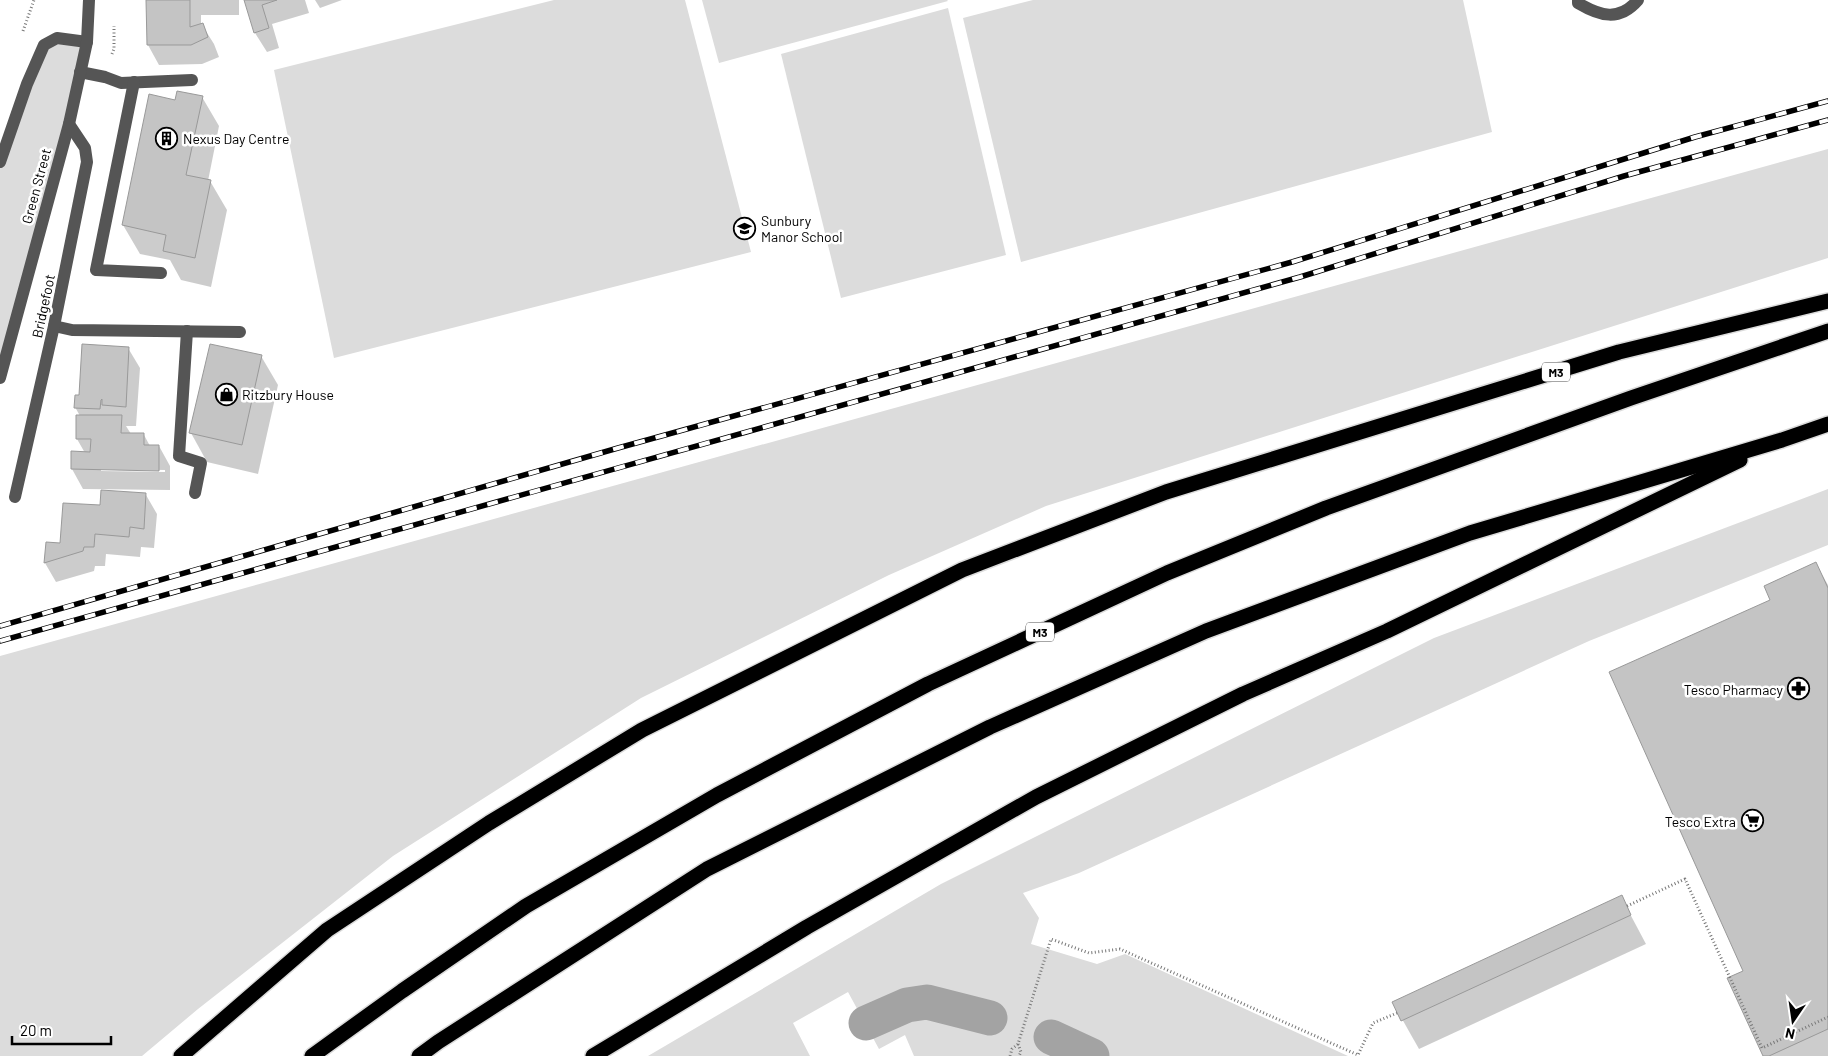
<svg xmlns="http://www.w3.org/2000/svg" width="1828" height="1056" viewBox="0 0 1828 1056" font-family="Barlow,sans-serif">
<rect width="100%" height="100%" fill="#fff"/>
<!-- green -->
<g fill="#dcdcdc">
<polygon points="554,0 685,0 751,252 334,358 274,70"/>
<polygon points="702,0 947,0 948,1 719,63"/>
<polygon points="1033,0 1463,0 1492,132 1021,262 963,18"/>
<polygon points="948,8 1006,255 841,298 781,54"/>
<polygon points="87,42 0,378 0,162 44,45"/>
<polygon points="1828,149 1828,258 1046,506 889,575 641,698 393,856 198,1009 142,1056 0,1056 0,656"/>
<polygon points="1828,489 1828,545 1589,641 1079,873 1023,893 1039,918 1031,944 1097,964 1125,954 1348,1056 914,1056 905,1035 879,1049 848,992 793,1023 810,1056 648,1056 941,884 1434,638"/>
</g>
<!-- shadow -->
<g fill="#0003" fill-rule="evenodd">
<polygon points="148,0 239,0 239,15 201,15 201,25 202,25 214,44 219,57 202,64 159,65 148,45"/>
<polygon points="245,0 305,0 309,13 272,24 279,48 267,52 255,33"/>
<polygon points="315,0 342,0 320,8"/>
<polygon points="150,96 176,101 202,97 219,126 208,181 210,181 227,210 211,287 181,280 170,260 140,254 123,225"/>
<path d="M128 348 140 368 136 426H126L131 434 144 435 150 446H159L170 466V490L83 489 72 469 85 453 77 439V416H80L75 407 80 396ZM101 469 165 470V472L101 471Z"/>
<polygon points="261,356 278,385 258,474 207,462 191,433"/>
<polygon points="146,495 157,514 154,548 141,547 140,557 106,554 105,566 95,566 94,571 56,582 45,563 47,543 61,544 102,507"/>
<polygon points="1816,564 1828,585 1828,1056 1764,1056 1745,971 1772,601"/>
<polygon points="1621,897 1646,944 1419,1049 1393,1003"/>
</g>
<g fill="none" stroke-linecap="round" stroke-linejoin="round">
<!-- canal -->
<g stroke="#a3a3a3" stroke-width="35">
<polyline points="866,1023 907,1005 927,1002 990,1018"/>
<polyline points="1051,1037 1092,1056"/>
</g>
</g>
<!-- building -->
<g fill="#c4c4c4" stroke="#999">
<polygon points="146,0 190,0 190,27 203,23 208,37 191,45 147,45"/>
<polygon points="244,0 277,0 262,5 269,28 254,33"/>
<polygon points="177,91 203,96 186,175 211,180 195,258 163,251 166,235 122,225 149,94 175,100"/>
<polygon points="82,344 129,347 126,407 102,405 102,399 101,400 100,409 74,408 75,395 79,395"/>
<polygon points="210,344 262,355 242,445 189,433"/>
<polygon points="76,415 122,415 121,433 144,433 144,445 159,445 159,471 71,469 71,451 90,452 91,439 76,439"/>
<polygon points="101,490 146,493 144,529 130,527 129,537 95,534 94,547 84,547 83,551 44,563 46,542 60,543 63,503 100,505"/>
<polygon points="1816,562 1828,588 1828,1029 1769,1056 1763,1056 1727,978 1743,971 1609,672 1770,600 1764,586"/>
<polygon points="1622,895 1631,915 1401,1021 1392,1002"/>
</g>
<g fill="none" stroke-linecap="round" stroke-linejoin="round">
<defs>
<g id="highway">
<polyline points="181,1056 327,930 489,823 642,730 962,570 1166,492 1619,352 1828,301"/>
<polyline points="312,1056 402,991 526,906 717,795 928,684 1167,573 1326,508 1631,398 1828,331"/>
<polyline points="419,1056 438,1042 707,869 990,727 1206,631 1470,533 1782,440 1828,424"/>
<polyline points="593,1056 807,927 1036,797 1243,694 1387,631 1740,460"/>
</g>
</defs>
<!-- highway casing -->
<use href="#highway" stroke="#dbdbdb" stroke-width="18"/>
<!-- path -->
<g stroke="#777" stroke-width="3" stroke-dasharray="1 2.5" stroke-linecap="butt">
<polyline points="23,31 34,0"/>
<polyline points="112,54 114,49 114,26"/>
<polyline points="1627,906 1685,879 1762,1048 1828,1017"/>
<polyline points="1018,1044 1021,1052 1019,1056"/>
<polyline points="1010,1056 1012,1049 1018,1044 1051,939 1089,953 1120,949 1358,1055 1373,1023 1397,1013"/>
</g>
<!-- minor -->
<g stroke="#555" stroke-width="12">
<path d="M1578 0V3C1600 16 1619 22 1638 0"/>
<polyline points="80,72 105,77 121,83 192,80"/>
<polyline points="134,82 96,270 161,273"/>
<polyline points="0,162 27,84 44,45 57,38 87,42"/>
<polyline points="54,326 72,330 240,332"/>
<polyline points="187,331 179,456 201,463 195,493"/>
<polyline points="0,378 69,124 87,42 89,0"/>
<polyline points="15,497 54,326 87,162 85,148 69,124"/>
</g>
<!-- highway -->
<use href="#highway" stroke="#000" stroke-width="15"/>
<defs>
<g id="rail">
<polyline points="0,626 618,448 1292,262 1695,137 1828,101"/>
<polyline points="0,641 1300,277 1624,176 1828,120"/>
</g>
</defs>
<!-- rail casing -->
<use href="#rail" stroke="#000" stroke-width="5.5"/>
<!-- rail -->
<use href="#rail" stroke="#fff" stroke-width="4" stroke-dasharray="11" stroke-linecap="butt"/>
</g>
<!-- icons -->
<defs>
<symbol id="building-ring" viewBox="-11 -11 22 22"><circle r="9.5" fill="#fff" stroke="#000" stroke-width="1.5"/><path d="M-4-6H4V6H1V3H-1V6H-4ZM-2.5-4.3h1.7v1.8h-1.7ZM.8-4.3h1.7v1.8H.8ZM-2.5-1h1.7V.8h-1.7ZM.8-1h1.7V.8H.8Z" fill="#000"/></symbol>
<symbol id="school-ring" viewBox="-11 -11 22 22"><circle r="9.5" fill="#fff" stroke="#000" stroke-width="1.5"/><path d="M0-5L7-2L0 1L-7-2ZM-4 1L0 2.5L4 1V4Q0 6-4 4Z" fill="#000"/></symbol>
<symbol id="shop-ring" viewBox="-11 -11 22 22"><circle r="9.5" fill="#fff" stroke="#000" stroke-width="1.5"/><path d="M-5-2.5h2.3a2.7 3.5 0 0 1 5.4 0H5L5.5 6h-11ZM-1.5-2.5h3a1.5 2.3 0 0 0-3 0Z" fill="#000"/></symbol>
<symbol id="pharmacy-ring" viewBox="-11 -11 22 22"><circle r="9.5" fill="#fff" stroke="#000" stroke-width="1.5"/><path d="M-2-6h4v4h4v4h-4v4h-4v-4h-4v-4h4Z" fill="#000"/></symbol>
<symbol id="supermarket-ring" viewBox="-11 -11 22 22"><circle r="9.5" fill="#fff" stroke="#000" stroke-width="1.5"/><path d="M-6-5.5h2.5l.6 2H6L4.5 2H-2.5L-4.4-4H-6ZM-1.5 3.2a1.3 1.3 0 1 0 .1 0ZM3 3.2a1.3 1.3 0 1 0 .1 0Z" fill="#000"/></symbol>
</defs>
<g fill-rule="evenodd">
<use href="#building-ring" x="154" y="126" width="25" height="25"/>
<use href="#school-ring" x="732" y="216" width="25" height="25"/>
<use href="#shop-ring" x="214" y="382" width="25" height="25"/>
<use href="#pharmacy-ring" x="1786" y="676" width="25" height="25"/>
<use href="#supermarket-ring" x="1740" y="808" width="25" height="25"/>
</g>
<g text-anchor="middle" dominant-baseline="central" stroke-width="5" stroke-linejoin="round" paint-order="stroke">
<!-- shield labels -->
<g fill="#fff" stroke="#4c4c4c" stroke-width="1">
<rect x="1542" y="362.5" width="28" height="19" rx="4"/>
<rect x="1026" y="622.5" width="28" height="19" rx="4"/>
</g>
<g font-size="12" font-weight="bold" fill="#000">
<text x="1556" y="372">M3</text>
<text x="1040" y="632">M3</text>
</g>
<!-- poi labels -->
<g font-size="14" fill="#000" stroke="#fff" text-anchor="start">
<text x="183" y="138">Nexus Day Centre</text>
<text x="761" y="220">Sunbury<tspan x="761" dy="16">Manor School</tspan></text>
<text x="242" y="394">Ritzbury House</text>
<text x="1783" y="689" text-anchor="end">Tesco Pharmacy</text>
<text x="1736" y="821" text-anchor="end">Tesco Extra</text>
</g>
<!-- street labels -->
<g font-size="14" fill="#000" stroke="#fff">
<text transform="translate(36 186) rotate(-75)">Green Street</text>
<text transform="translate(43 306) rotate(-78)">Bridgefoot</text>
</g>
</g>
<!-- north arrow -->
<g transform="translate(1793 1021) rotate(193)" stroke="#ffffff" stroke-width="4" paint-order="stroke">
<path d="M0-4L9 19L0 12L-9 19Z" fill="#000000"/>
<text y="-8" font-size="14" font-weight="bold" text-anchor="middle" fill="#000000">N</text>
</g>
<!-- scale -->
<path d="M12 1036v8h99v-8" fill="none" stroke="#000000" stroke-width="2.5"/>
<text x="20" y="1036" font-size="15" fill="#000000" stroke="#ffffff" stroke-width="4" paint-order="stroke">20 m</text>
</svg>
